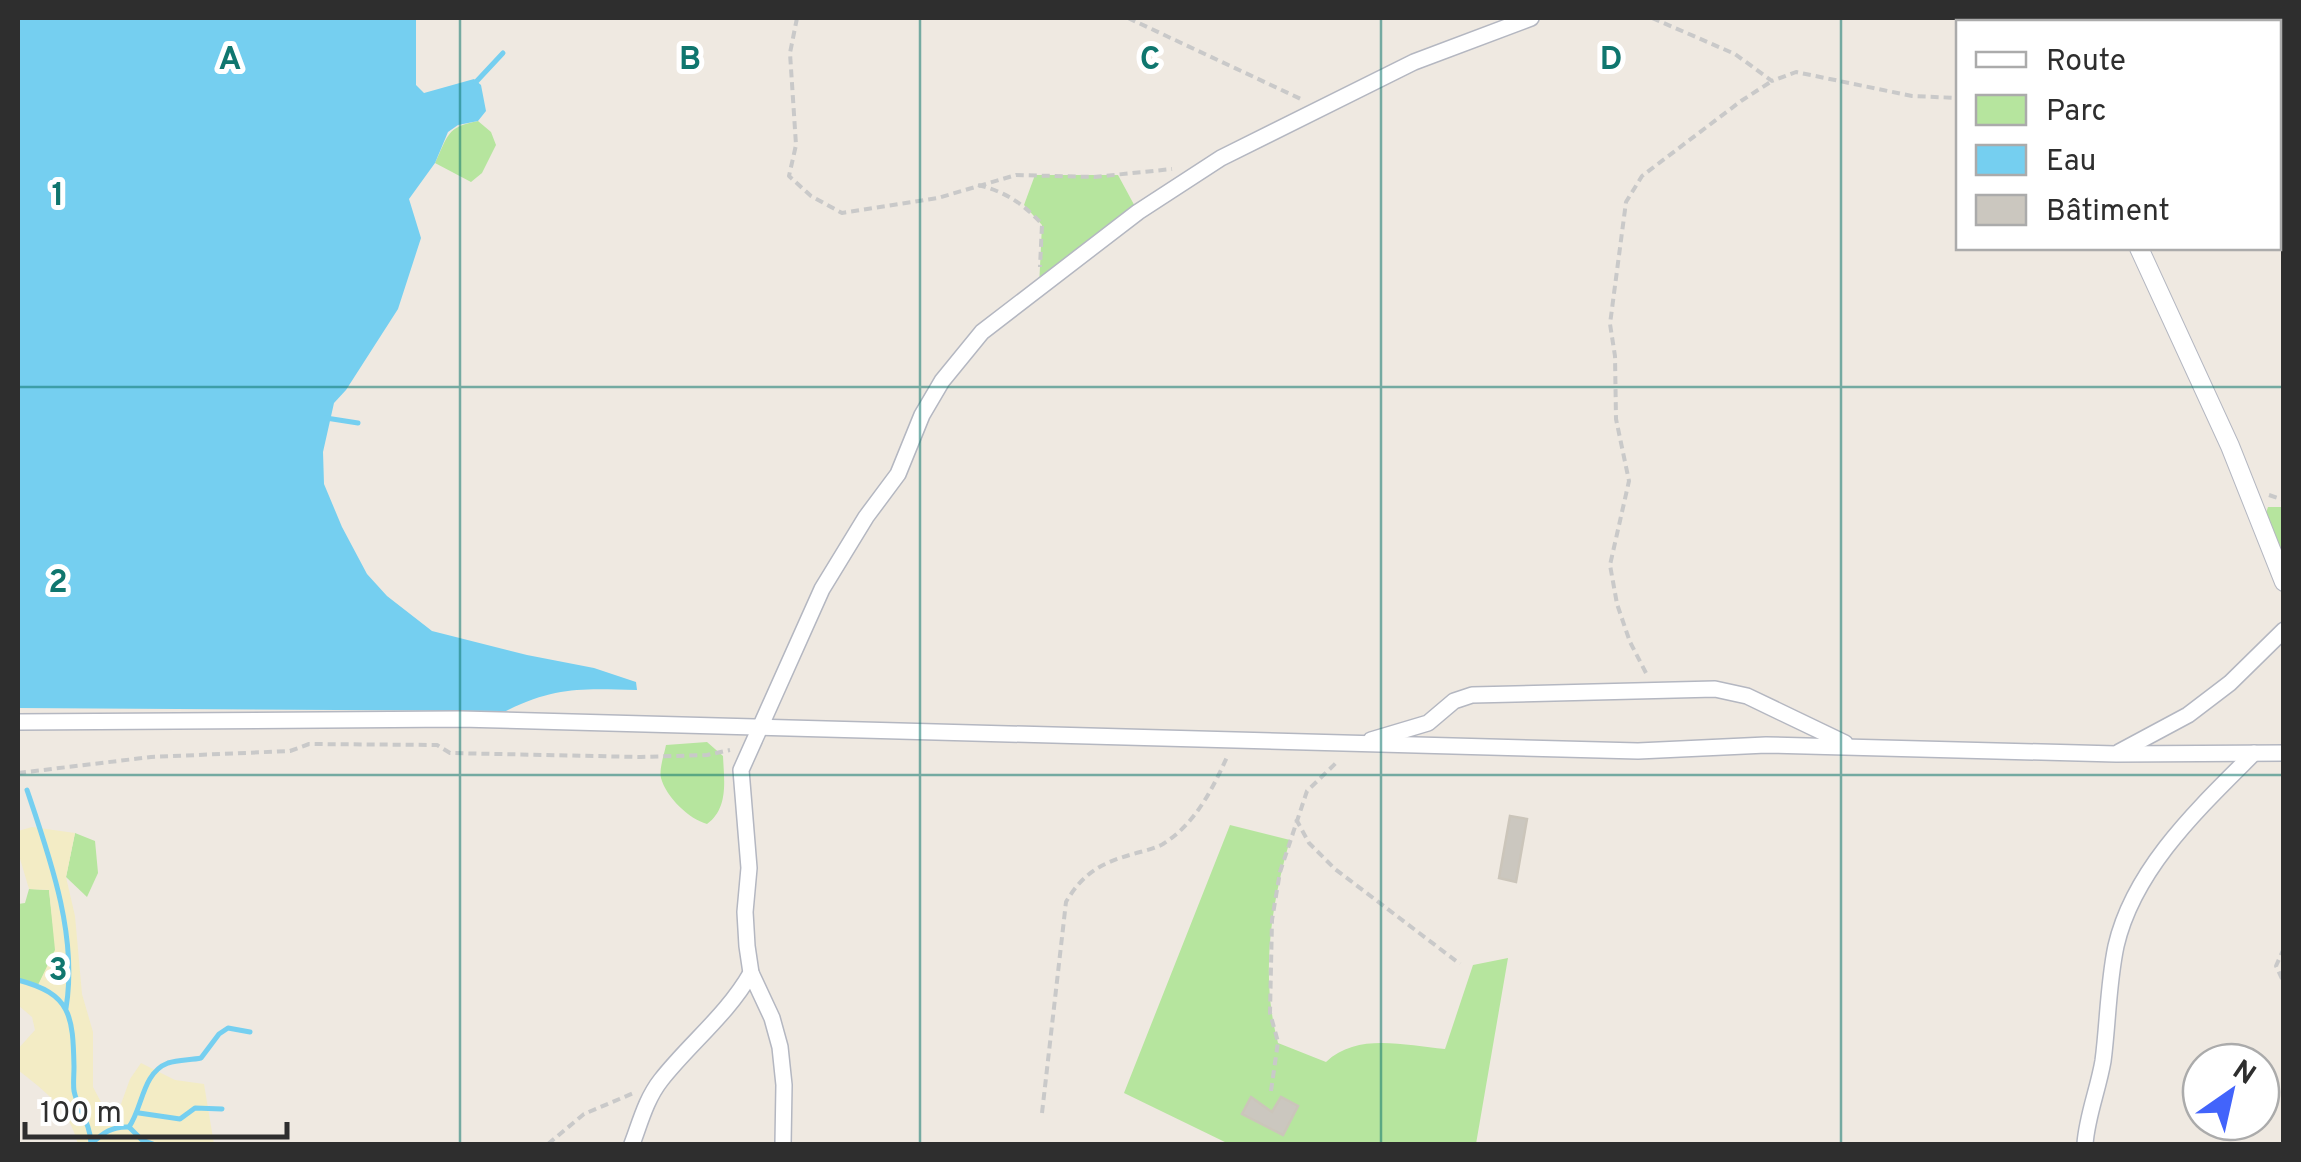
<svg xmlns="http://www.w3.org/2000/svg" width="2301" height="1162" viewBox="0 0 2301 1162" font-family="Overpass,sans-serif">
<rect width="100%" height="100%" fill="#efe9e1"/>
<!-- green -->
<g fill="#b6e59e">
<path d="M478 121 491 132 496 145 482 173 471 182 435 163C448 136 446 127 478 121Z"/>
<polygon points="1035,175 1118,175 1138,212 1039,287 1042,225 1024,205"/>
<polygon points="2268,507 2283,507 2283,560 2266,513"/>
<path d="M707 742 723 756C724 780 729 808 707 824 689 819 666 797 661 778 659 769 664 755 666 745Z"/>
<path d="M1230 825 1290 840C1271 905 1260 976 1278 1043L1326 1062C1358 1032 1405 1046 1445 1049L1473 965 1508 958 1476 1144H1229L1124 1093Z"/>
<polygon points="75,833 95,841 98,873 87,897 66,877"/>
<polygon points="29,889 49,890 56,950 38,986 18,980 18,904 25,903"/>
</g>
<!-- sand -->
<path fill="#f3ecc5" d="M32 827 75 833 66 877 75 916 82 994 93 1032V1087L103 1106 121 1104 130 1079 141 1063 175 1080 204 1084 214 1144H78C69 1109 45 1091 18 1070V1049L35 1030 32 1017 18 1005V980L38 985 55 950 49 890 29 889 18 852V831Z"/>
<!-- water -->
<path fill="#75cff0" d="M18 18H416V85L424 93 474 79 481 85 486 111 478 121 458 125 448 132 435 163 409 199 421 238 398 309 346 390 334 403 323 452 324 484 342 527 367 574 387 596 432 631 527 655 594 668 636 682 637 690C582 689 557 686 506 711L18 708Z"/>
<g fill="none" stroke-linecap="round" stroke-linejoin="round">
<!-- stream -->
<g stroke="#75cff0" stroke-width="5">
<polyline points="475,83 503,53"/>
<polyline points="326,418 358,423"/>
<path d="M27 790C50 858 78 936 66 1008"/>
<path d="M18 980C71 994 73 1015 74 1067 74 1074 73 1084 74 1091 78 1110 90 1122 91 1143"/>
<polyline points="139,1113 180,1119 195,1108 222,1109"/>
<polyline points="129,1127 142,1140 153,1144"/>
<path d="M91 1144C103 1133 112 1126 129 1127 143 1107 142 1073 168 1063 178 1060 191 1060 201 1058L219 1034 228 1028 250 1032"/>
</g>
</g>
<!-- building -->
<g fill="#cbc7bf" stroke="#cbc5ba" stroke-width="2.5">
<polygon points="1510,816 1527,819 1516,882 1499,878"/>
<polygon points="1251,1097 1272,1112 1281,1097 1298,1106 1283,1135 1242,1114"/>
</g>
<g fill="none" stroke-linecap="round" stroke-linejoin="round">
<defs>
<g id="minor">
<polyline points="18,722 460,719 1638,751 1766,745 2116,754 2284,753"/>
<polyline points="1371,740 1428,723 1454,701 1472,695 1715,689 1747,696 1845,743"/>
<polyline points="2119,752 2188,715 2230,683 2284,630"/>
<path d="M632 1144C640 1123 646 1099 661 1080 690 1043 727 1015 751 973"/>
<polyline points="783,1144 784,1085 780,1047 772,1018 751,973 747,946 745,912 749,868 741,770 822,589 866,517 898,474 922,415 942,381 982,332 1138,212 1221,158 1414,62 1531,18"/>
<path d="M2085 1144C2087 1116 2098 1090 2103 1061 2108 1023 2108 984 2116 946 2134 868 2200 807 2254 753"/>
</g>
<g id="tertiary">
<polyline points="2040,18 2042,22"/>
<polyline points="2139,248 2230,446 2284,582"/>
</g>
</defs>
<!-- minor casing -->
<use href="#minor" stroke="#b4b7c1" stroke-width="18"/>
<!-- tertiary casing -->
<use href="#tertiary" stroke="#b4b7c1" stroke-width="20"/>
<!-- path -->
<g stroke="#c9c9c9" stroke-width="4" stroke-dasharray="8 5" stroke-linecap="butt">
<polyline points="797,18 790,53 796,145 789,176 811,196 842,213 938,198 1016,175 1094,177 1172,169"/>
<polyline points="1128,18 1303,100"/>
<polyline points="1652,18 1735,54 1772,81 1796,72 1912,96 1958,98"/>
<polyline points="2278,182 2284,184"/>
<path d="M978 185C1006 192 1022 203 1042 224L1040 267"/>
<polyline points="2269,495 2284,500"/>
<polyline points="1646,673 1630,642 1617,604 1610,565 1629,481 1616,419 1615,356 1610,324 1626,202 1642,176 1741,101 1772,81"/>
<polyline points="18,773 151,757 290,751 309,744 437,745 450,753 641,757 707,755 730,750"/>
<polyline points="1296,819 1309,843 1335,869 1460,964"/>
<polyline points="2284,948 2276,966 2284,983"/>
<polyline points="1271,1091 1278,1042 1270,1013 1272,920 1280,872 1307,791 1338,761"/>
<path d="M1042 1113 1066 902C1083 873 1101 863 1133 854 1143 851 1154 849 1163 844 1195 824 1212 790 1227 757"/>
<polyline points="251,1144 271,1144"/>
<polyline points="548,1144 584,1114 636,1092"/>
</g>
<!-- minor -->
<use href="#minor" stroke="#fff" stroke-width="15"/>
<!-- tertiary -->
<use href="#tertiary" stroke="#fff" stroke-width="18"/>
</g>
<!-- grid -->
<path fill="none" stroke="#0f766e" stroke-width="2.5" stroke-opacity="0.55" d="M460 18V1144M920 18V1144M1381 18V1144M1841 18V1144M18 387H2284M18 775H2284"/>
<g font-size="32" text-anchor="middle" font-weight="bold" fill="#0f766e" stroke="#fff" stroke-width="10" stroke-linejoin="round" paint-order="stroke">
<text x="230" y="69">A</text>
<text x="690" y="69">B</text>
<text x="1150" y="69">C</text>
<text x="1611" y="69">D</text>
<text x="58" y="205">1</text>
<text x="58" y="592">2</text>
<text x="58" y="980">3</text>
</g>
<!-- border -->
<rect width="2301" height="1162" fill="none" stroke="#2e2e2e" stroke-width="40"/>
<!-- legend -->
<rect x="1956" y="20" width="325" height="230" fill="#ffffff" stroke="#ababab" stroke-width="2.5"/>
<rect x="1976" y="52" width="50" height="15" fill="#ffffff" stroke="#ababab" stroke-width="2.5"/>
<text x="2046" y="70" font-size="30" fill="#2e2e2e">Route</text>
<rect x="1976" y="95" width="50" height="30" fill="#b6e59e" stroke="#ababab" stroke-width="2.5"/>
<text x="2046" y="120" font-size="30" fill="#2e2e2e">Parc</text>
<rect x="1976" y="145" width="50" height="30" fill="#75cff0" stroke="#ababab" stroke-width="2.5"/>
<text x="2046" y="170" font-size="30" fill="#2e2e2e">Eau</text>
<rect x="1976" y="195" width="50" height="30" fill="#cbc7bf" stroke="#ababab" stroke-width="2.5"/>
<text x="2046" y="220" font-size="30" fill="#2e2e2e">Bâtiment</text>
<!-- north arrow -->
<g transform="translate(2231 1092) rotate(34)"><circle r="48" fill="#ffffff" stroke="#ababab" stroke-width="2.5"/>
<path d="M0-8L18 38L0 25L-18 38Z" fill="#4264fb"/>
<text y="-15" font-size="28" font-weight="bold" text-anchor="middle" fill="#2e2e2e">N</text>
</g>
<!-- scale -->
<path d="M25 1122v15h262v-15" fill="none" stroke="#2e2e2e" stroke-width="5"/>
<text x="40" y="1122" font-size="30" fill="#2e2e2e" stroke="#ffffff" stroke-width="8" paint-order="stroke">100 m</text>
</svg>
